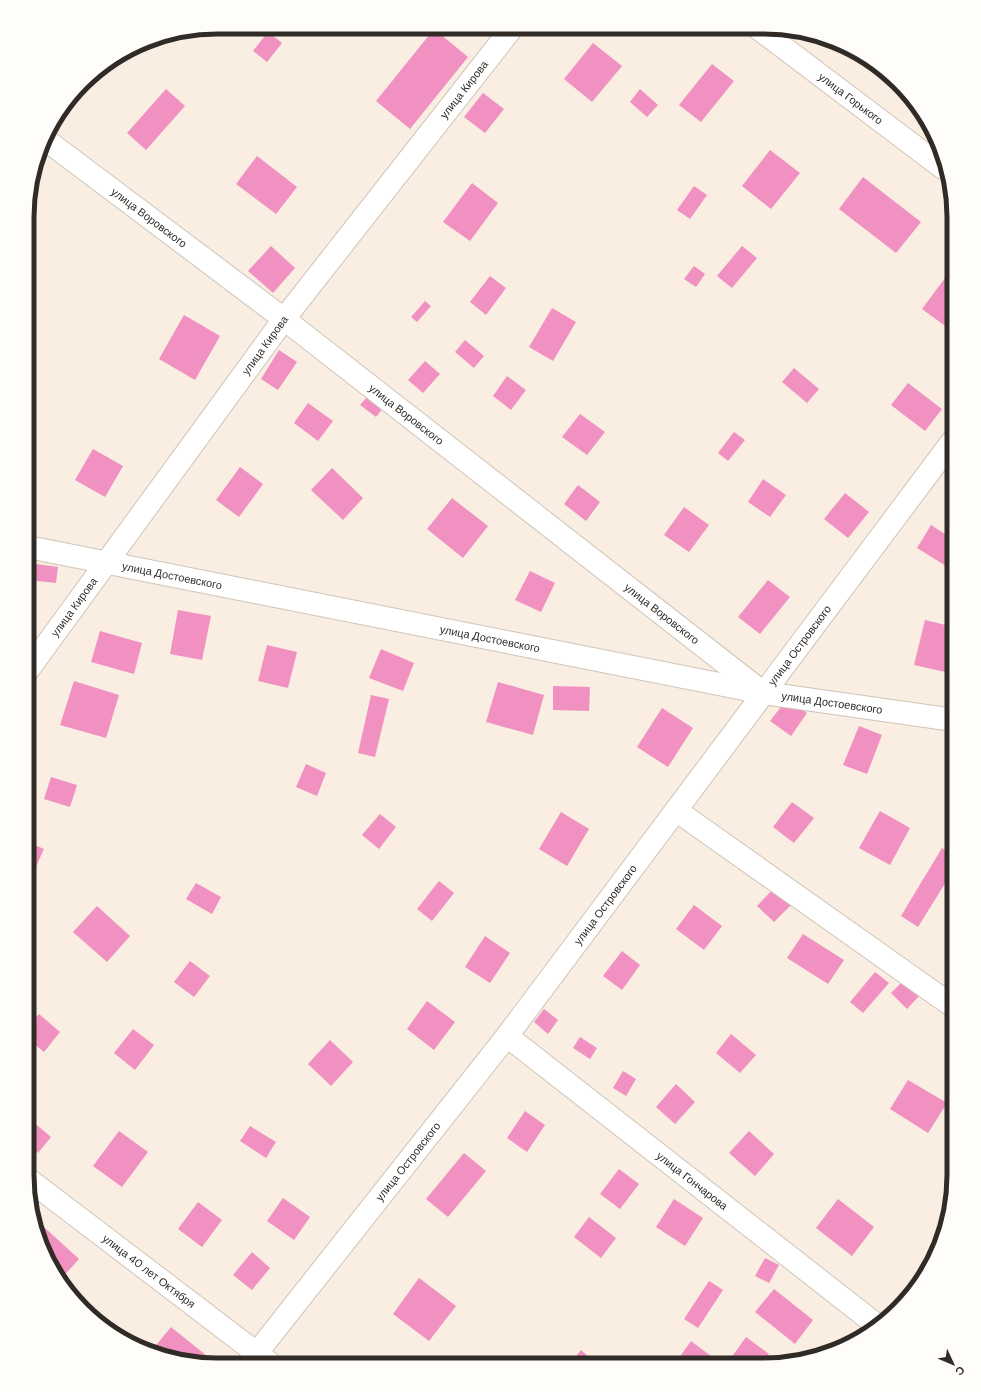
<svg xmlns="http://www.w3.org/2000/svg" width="981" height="1392" viewBox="0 0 981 1392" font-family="'DM Sans',sans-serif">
<rect width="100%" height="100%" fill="#f9eee1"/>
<!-- building -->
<g fill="#f091c1">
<polygon points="434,29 468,57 410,129 376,101"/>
<polygon points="268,32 282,43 267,62 253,51"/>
<polygon points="593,43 622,66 592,102 564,79"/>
<polygon points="712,64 734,81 701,122 679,105"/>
<polygon points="166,89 185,106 146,150 127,133"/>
<polygon points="640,89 658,105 647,117 630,102"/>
<polygon points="483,93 504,109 485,133 464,117"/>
<polygon points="770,150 800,173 771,209 742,186"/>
<polygon points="257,156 297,187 276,214 236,184"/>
<polygon points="863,177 921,222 896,253 839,209"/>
<polygon points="472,183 498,203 470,241 443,222"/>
<polygon points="694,186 707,195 690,219 677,210"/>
<polygon points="271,246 295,268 273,293 248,271"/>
<polygon points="742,246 757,258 732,288 717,276"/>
<polygon points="694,266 705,274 696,287 684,279"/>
<polygon points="954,266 954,319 948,328 922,309"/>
<polygon points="490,276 506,288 486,315 470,302"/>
<polygon points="425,301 431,306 417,322 411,317"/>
<polygon points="552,308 576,322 553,361 529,347"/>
<polygon points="184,315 220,336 195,380 159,359"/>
<polygon points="465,340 484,356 474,368 455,352"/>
<polygon points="279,350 297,362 278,390 261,379"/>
<polygon points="425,361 440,374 423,393 408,380"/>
<polygon points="794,368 819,389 807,403 782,382"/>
<polygon points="507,376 526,390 511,410 493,396"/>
<polygon points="908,383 942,409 925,431 891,405"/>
<polygon points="368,396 383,408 376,417 360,405"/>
<polygon points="308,403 333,421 318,441 294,423"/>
<polygon points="580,414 605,432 587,455 562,437"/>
<polygon points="734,432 745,440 728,461 718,453"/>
<polygon points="93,449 123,466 105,497 75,480"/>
<polygon points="240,467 263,484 239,517 216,500"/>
<polygon points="332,468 363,498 343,520 311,490"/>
<polygon points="763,479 786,495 770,517 748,502"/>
<polygon points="578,485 600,502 586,521 564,504"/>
<polygon points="845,493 869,512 848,538 824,519"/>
<polygon points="452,498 488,526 463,558 427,529"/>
<polygon points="684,507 709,525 689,552 664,535"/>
<polygon points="931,525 954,540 954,571 917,548"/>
<polygon points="29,563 58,567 56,583 28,580"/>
<polygon points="530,571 555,583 541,612 515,600"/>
<polygon points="768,580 790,597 760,634 738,617"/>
<polygon points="178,610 211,616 202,660 170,654"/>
<polygon points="925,620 954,627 954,674 914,665"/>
<polygon points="100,631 142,643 134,674 91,662"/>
<polygon points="267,645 297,652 288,688 258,681"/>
<polygon points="381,649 414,663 403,691 369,678"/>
<polygon points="74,681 119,695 106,738 60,725"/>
<polygon points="498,682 544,695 533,735 486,722"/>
<polygon points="553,686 590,687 589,711 553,710"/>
<polygon points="371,695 389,699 375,757 358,753"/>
<polygon points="787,699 807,713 791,736 770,721"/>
<polygon points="662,708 693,728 668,767 637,747"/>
<polygon points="859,726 882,735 867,774 843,765"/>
<polygon points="306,764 326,773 317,796 296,787"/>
<polygon points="51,777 77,785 70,807 44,799"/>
<polygon points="792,802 814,818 794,843 773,827"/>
<polygon points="880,811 910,828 890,865 859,848"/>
<polygon points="561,812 589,829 567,866 539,849"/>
<polygon points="380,814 396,827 379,849 362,835"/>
<polygon points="28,842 44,849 30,880 28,879"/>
<polygon points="942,848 954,855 954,869 918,927 901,916"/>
<polygon points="439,881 454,893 432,921 417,909"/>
<polygon points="196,883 221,897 212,914 186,899"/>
<polygon points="775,887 792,904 774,922 757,906"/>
<polygon points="694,905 722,926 704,950 676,929"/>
<polygon points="97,906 130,936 107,962 73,932"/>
<polygon points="803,934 844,960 828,984 787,958"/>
<polygon points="485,936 510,953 490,983 465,967"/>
<polygon points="622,951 640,965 622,990 603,976"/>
<polygon points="190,961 210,976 194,997 174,982"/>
<polygon points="875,972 889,983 863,1013 850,1002"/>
<polygon points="904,980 920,995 907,1009 891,993"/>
<polygon points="427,1001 455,1022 434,1050 407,1029"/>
<polygon points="544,1009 558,1020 548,1034 534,1022"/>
<polygon points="39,1014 60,1032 44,1052 27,1038 27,1028"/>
<polygon points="133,1029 154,1045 135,1070 114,1053"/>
<polygon points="731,1034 756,1055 740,1073 716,1053"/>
<polygon points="580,1037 597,1048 590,1059 573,1048"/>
<polygon points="330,1040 353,1062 331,1086 308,1064"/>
<polygon points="623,1071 636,1079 626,1096 613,1088"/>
<polygon points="908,1080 947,1103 928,1133 890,1109"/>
<polygon points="676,1084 695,1102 675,1124 656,1107"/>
<polygon points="525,1111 545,1125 527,1152 507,1138"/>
<polygon points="32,1121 51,1137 38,1153 27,1143 27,1127"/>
<polygon points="250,1126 276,1142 266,1158 240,1141"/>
<polygon points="119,1131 148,1152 122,1187 93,1166"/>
<polygon points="749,1131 774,1154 755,1176 729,1153"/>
<polygon points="464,1153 486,1171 448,1217 426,1199"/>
<polygon points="619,1169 639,1184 620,1209 600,1194"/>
<polygon points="283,1198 310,1217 294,1240 267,1221"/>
<polygon points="674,1199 703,1218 685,1246 656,1227"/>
<polygon points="838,1199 874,1227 852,1256 816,1228"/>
<polygon points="198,1202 222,1220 202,1247 178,1229"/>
<polygon points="589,1217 616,1238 601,1258 574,1237"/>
<polygon points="45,1228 79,1259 60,1280 46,1259 40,1233"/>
<polygon points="252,1252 270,1268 252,1290 233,1275"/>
<polygon points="765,1258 779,1265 769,1283 755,1276"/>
<polygon points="419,1278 456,1306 429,1341 393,1314"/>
<polygon points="709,1281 723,1290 698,1328 684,1319"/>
<polygon points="774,1289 813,1320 795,1344 755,1312"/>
<polygon points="171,1327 207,1356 202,1363 192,1363 153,1349"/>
<polygon points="746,1337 769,1354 761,1365 726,1365"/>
<polygon points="691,1341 711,1356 704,1365 674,1365"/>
<polygon points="581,1350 598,1365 570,1364"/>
<polygon points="466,1356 477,1364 460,1364"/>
</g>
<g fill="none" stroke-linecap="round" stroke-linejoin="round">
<defs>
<g id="minor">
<path id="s1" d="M759 29 943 168"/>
<path id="s2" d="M46 140 284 319 761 691"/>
<path id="s3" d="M28 547 764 693 954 720"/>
<path id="s4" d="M28 670 284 319 512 28"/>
<polyline points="677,811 954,1007"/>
<path id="s5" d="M507 1036 878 1326"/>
<path id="s6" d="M28 1179 271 1364"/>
<path id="s7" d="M248 1364 507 1036 954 439"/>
</g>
</defs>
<!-- minor casing -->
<use href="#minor" stroke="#cfc4b8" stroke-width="24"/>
<!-- minor -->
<use href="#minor" stroke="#fff" stroke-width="22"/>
</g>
<g text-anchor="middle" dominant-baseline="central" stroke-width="3" stroke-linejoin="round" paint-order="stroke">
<!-- street labels -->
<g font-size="11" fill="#302b27" stroke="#fffdfa">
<text stroke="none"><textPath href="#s4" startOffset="726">улица Кирова</textPath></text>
<text stroke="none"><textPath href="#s1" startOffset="115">улица Горького</textPath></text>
<text stroke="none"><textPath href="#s2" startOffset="129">улица Воровского</textPath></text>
<text stroke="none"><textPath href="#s4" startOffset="402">улица Кирова</textPath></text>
<text stroke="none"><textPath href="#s2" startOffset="453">улица Воровского</textPath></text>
<text stroke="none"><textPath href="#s3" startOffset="147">улица Достоевского</textPath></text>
<text stroke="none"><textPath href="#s4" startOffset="78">улица Кирова</textPath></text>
<text stroke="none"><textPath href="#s2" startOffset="777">улица Воровского</textPath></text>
<text stroke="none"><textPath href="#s3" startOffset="471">улица Достоевского</textPath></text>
<text stroke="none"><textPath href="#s7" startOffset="906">улица Островского</textPath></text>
<text stroke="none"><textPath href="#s3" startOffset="819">улица Достоевского</textPath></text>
<text stroke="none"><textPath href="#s7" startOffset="582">улица Островского</textPath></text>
<text stroke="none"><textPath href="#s7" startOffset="258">улица Островского</textPath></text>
<text stroke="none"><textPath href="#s5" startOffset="235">улица Гончарова</textPath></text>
<text stroke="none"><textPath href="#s6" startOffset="152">улица 40 лет Октября</textPath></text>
</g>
</g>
<!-- crop -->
<path d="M0 0H981V1392H0ZM217 34H764A183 183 0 0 1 947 217V1175A183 183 0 0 1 764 1358H217A183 183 0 0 1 34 1175V217A183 183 0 0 1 217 34Z" fill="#fffdfa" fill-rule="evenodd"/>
<path fill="none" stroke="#302b27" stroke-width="5" d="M217 34H764A183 183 0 0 1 947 217V1175A183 183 0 0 1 764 1358H217A183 183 0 0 1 34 1175V217A183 183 0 0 1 217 34Z"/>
<!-- north arrow -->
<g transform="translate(953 1364) rotate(134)" stroke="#fffdfa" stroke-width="3" paint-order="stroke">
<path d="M0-3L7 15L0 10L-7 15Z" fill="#302b27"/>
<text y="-6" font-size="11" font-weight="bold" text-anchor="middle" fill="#302b27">С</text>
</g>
</svg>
